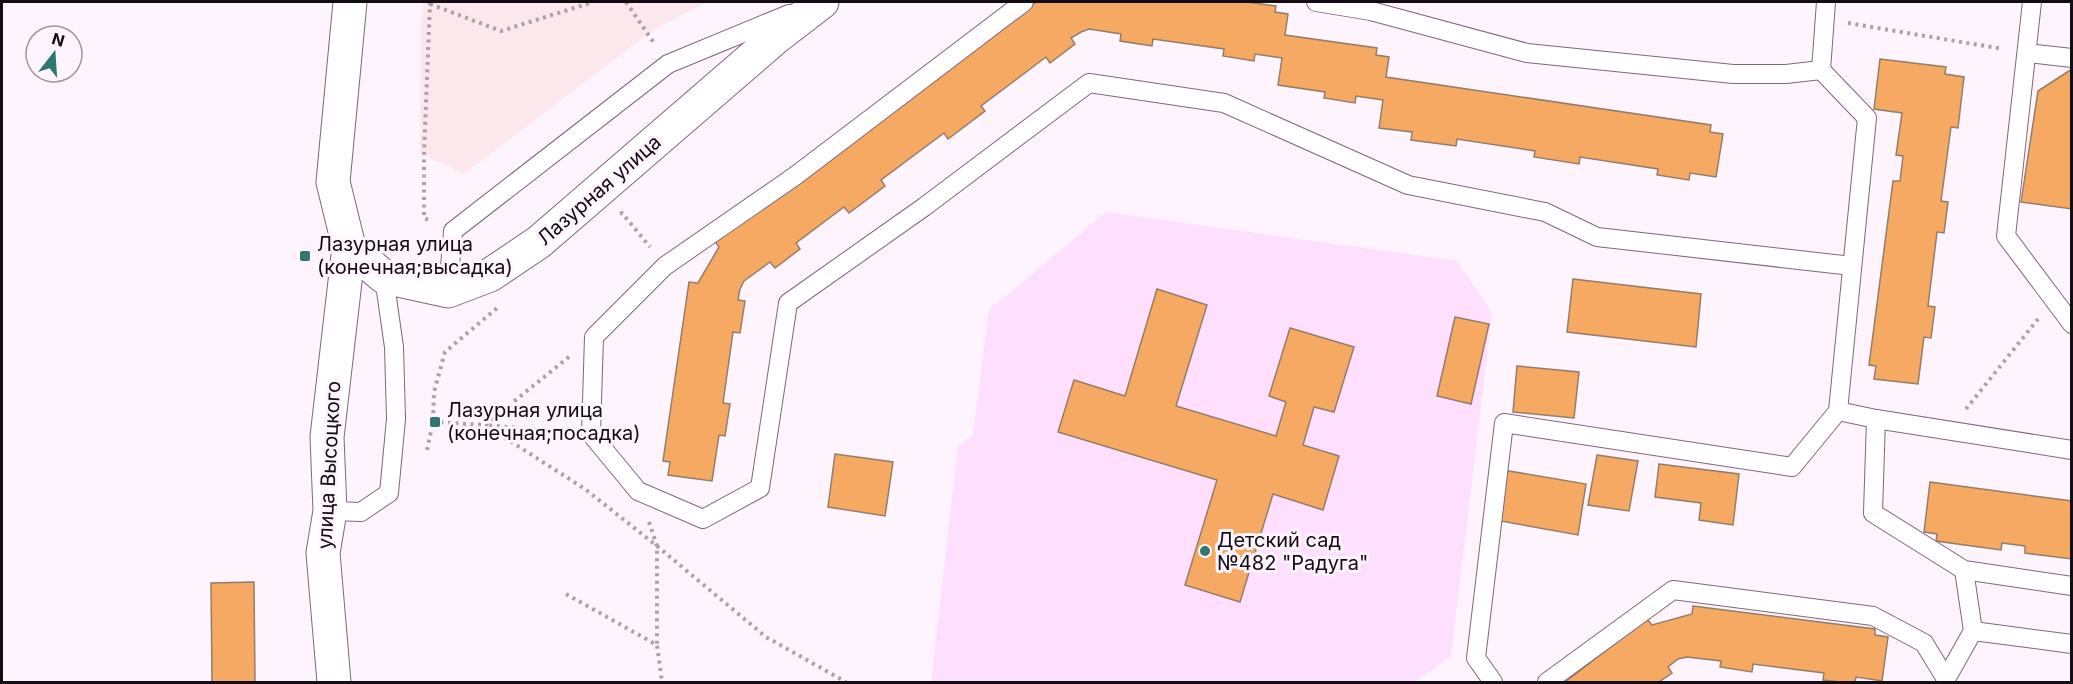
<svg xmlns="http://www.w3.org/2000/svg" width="2073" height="684" viewBox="0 0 2073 684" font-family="Inter,sans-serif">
<rect width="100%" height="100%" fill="#fef4fe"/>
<!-- industrial -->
<polygon fill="#fce7ed" points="423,2 707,2 652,31 464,174 420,153 421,26"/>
<!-- built -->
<polygon fill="#fee0fe" points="1106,212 1457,261 1492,313 1451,656 1415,682 931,682 958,446 973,435 989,310"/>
<!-- building -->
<g fill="#f5a963" stroke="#947d69" stroke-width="1.5">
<polygon points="1036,2 1247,2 1276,6 1275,12 1288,14 1285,35 1377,48 1376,55 1389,57 1386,77 1711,125 1710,132 1723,134 1716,177 1690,173 1689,180 1657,175 1658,169 1580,157 1579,164 1534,157 1535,151 1457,139 1456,146 1411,140 1412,132 1379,128 1383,100 1356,96 1355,103 1324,98 1325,92 1278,85 1282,58 1255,54 1254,61 1223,56 1224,49 1153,39 1152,46 1120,41 1121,34 1089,29 1081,32 1071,38 1075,44 1050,63 1046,57 981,106 985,111 948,139 944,133 881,180 885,186 849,213 844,207 796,243 800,249 775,268 770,262 744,281 740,289 738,300 745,301 740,333 733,332 723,403 730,404 725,436 719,435 712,481 668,475 670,462 663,461 689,282 698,283 719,247 714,240"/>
<polygon points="1880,59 1946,67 1945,74 1964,77 1958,128 1951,127 1941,201 1948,202 1944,233 1937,232 1928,306 1935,307 1931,338 1924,337 1918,384 1874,379 1876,366 1869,365 1893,181 1900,181 1903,156 1896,155 1902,113 1874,109"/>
<polygon points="2072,69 2072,209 2021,202 2038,91"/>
<polygon points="1573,279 1701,294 1696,347 1567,332"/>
<polygon points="1157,289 1207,305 1176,406 1276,436 1286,402 1269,396 1290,328 1354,347 1334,412 1314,407 1303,445 1339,456 1323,510 1273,494 1240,602 1185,585 1217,480 1058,432 1074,380 1125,396"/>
<polygon points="1455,317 1489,324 1471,404 1437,396"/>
<polygon points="1517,366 1579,372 1574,418 1513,412"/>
<polygon points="835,454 893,462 885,516 828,507"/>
<polygon points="1597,455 1638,461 1629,511 1588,505"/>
<polygon points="1659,464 1739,474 1733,525 1699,520 1701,503 1655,497"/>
<polygon points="1503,470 1586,484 1578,535 1495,520"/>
<polygon points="1930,482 2072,501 2072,559 2025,553 2025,546 2002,543 2001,550 1936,541 1937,534 1924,532"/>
<polygon points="254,582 255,682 212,682 211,583"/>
<polygon points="1693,606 1875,629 1875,635 1888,637 1882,681 1856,677 1855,682 1840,682 1823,680 1824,673 1753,664 1752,672 1720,667 1721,661 1687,657 1678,659 1668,667 1672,673 1659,682 1565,682 1647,619 1652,625 1692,614"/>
</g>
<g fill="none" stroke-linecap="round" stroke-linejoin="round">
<defs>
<g id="lane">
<polyline points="1024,2 795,176 665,266 594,337 591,434 638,491 703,519 760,488 788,303 924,207 1089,83 1224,103 1408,185 1545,212 1597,237 1852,266"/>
<polyline points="1316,2 1371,11 1527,53 1733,74 1786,74 1821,70 1826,2"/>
<polyline points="2032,2 2006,236 2072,324"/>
<polyline points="2027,53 2072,58"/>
<polyline points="448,291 453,231 668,64 789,14"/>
<polyline points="1838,411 1876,419 1873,513 1964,570 2072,586"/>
<polyline points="1876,419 2072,450"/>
<polyline points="330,511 361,512 389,493 396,419 394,347 384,277"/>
<polyline points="1973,631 2072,644"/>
<polyline points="1946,679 1973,631 1964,570"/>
<polyline points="1493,682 1476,658 1504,423 1792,467 1838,411 1867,118 1821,70"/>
<polyline points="1547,682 1673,590 1873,616 1924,643 1946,679 1945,682"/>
</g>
<polyline id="street" points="334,682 323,553 330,511 327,437 349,247"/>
<polyline id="secondary" points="350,2 333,182 349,247 384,277 448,291 490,275 539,242 774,39 822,2"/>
</defs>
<!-- lane casing -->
<use href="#lane" stroke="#7d687d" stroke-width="20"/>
<!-- street casing -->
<use href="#street" stroke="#7d687d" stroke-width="35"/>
<!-- secondary casing -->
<use href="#secondary" stroke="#7d687d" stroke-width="35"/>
<!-- path -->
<g stroke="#aaa1aa" stroke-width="4" stroke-dasharray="3 4.5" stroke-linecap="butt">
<polyline points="430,2 424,155 424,218 431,221"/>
<polyline points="626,2 654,43"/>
<polyline points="430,4 501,31 593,2"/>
<polyline points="1848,23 2003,49"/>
<polyline points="620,214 622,213 650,247"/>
<polyline points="1966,409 2038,319"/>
<polyline points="433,422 485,425 585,489 657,546 766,637 846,682"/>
<polyline points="567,432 485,425 570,356"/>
<polyline points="427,450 433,422 434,392 445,352 497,308"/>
<polyline points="649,522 657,546 657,645"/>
<polyline points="566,594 657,645 662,682"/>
</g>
<!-- lane -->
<use href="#lane" stroke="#fff" stroke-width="18"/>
<!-- street -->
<use href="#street" stroke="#fff" stroke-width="33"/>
<!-- secondary -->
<use href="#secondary" stroke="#fff" stroke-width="33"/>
</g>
<!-- markers -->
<g fill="#2e766e" stroke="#fef4fe" stroke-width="2">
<rect x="299" y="250" width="12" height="12" rx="3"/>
<rect x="429" y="416" width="12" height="12" rx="3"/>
<circle cx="1205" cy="551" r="6"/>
</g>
<g text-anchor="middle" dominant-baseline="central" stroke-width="6" stroke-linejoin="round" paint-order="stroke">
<!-- street labels -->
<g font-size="20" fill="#140c14" stroke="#fef4fe">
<text transform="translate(599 190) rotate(-41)">Лазурная улица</text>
<text transform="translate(329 465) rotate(-87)">улица Высоцкого</text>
</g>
<!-- poi labels -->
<g font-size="20" fill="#140c14" stroke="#fef4fe" text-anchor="start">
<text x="317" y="244">Лазурная улица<tspan x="317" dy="23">(конечная;высадка)</tspan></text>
<text x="447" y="410">Лазурная улица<tspan x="447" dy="23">(конечная;посадка)</tspan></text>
<text x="1217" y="540">Детский сад<tspan x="1217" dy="23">№482 "Радуга"</tspan></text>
</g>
</g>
<!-- border -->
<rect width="2073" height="684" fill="none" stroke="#140c14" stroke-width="6"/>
<!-- north arrow -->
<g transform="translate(54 54) rotate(17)"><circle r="28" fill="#fef4fe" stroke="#a097a0" stroke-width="1.5"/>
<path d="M0-4.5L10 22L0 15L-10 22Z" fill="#2e766e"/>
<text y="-9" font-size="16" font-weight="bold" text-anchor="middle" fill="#140c14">N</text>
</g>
</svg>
